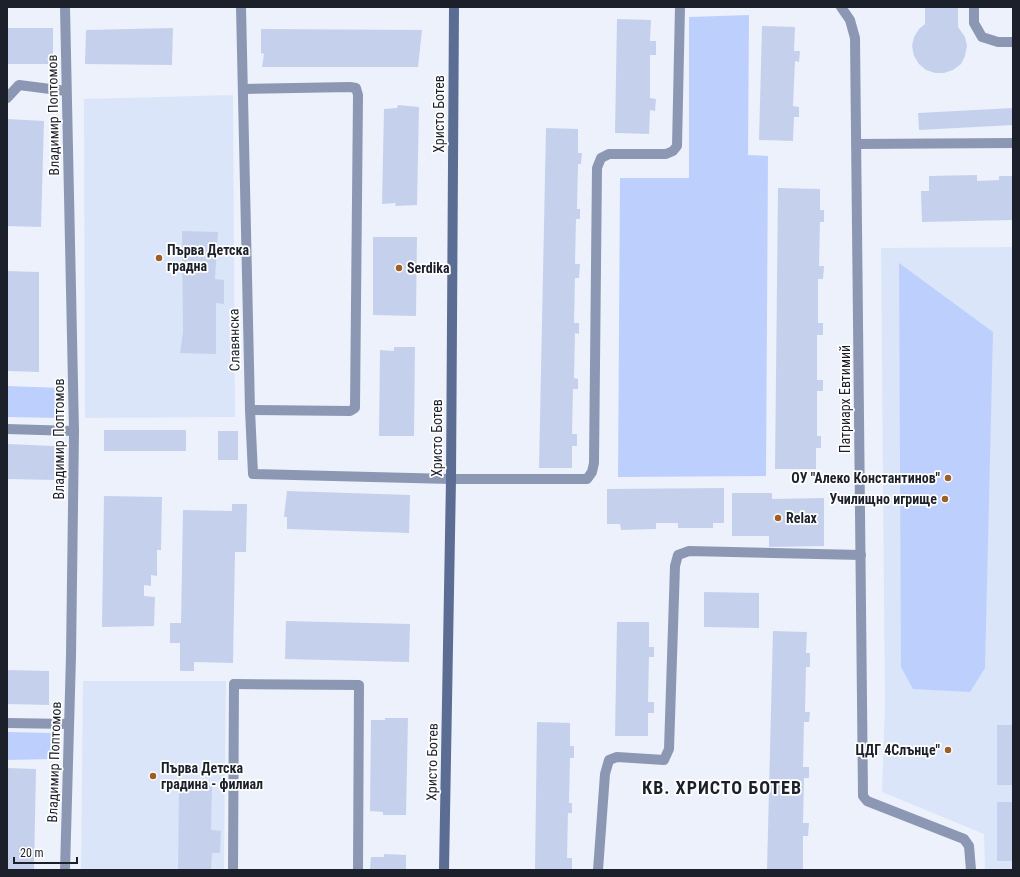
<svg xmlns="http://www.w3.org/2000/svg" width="1020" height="877" viewBox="0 0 1020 877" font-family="'Roboto Condensed',sans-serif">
<rect width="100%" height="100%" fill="#ecf1fc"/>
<!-- built -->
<g fill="#dbe5f9">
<polygon points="233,95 235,417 85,418 84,99"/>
<polygon points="1013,247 1013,870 985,870 984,834 882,792 885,707 881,248"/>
<polygon points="83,681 226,681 224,870 81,870"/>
</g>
<!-- green -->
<g fill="#bdd0fd">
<polygon points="749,15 748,155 768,156 766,476 618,477 620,178 689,178 689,17"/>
<polygon points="899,263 993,332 985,668 970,692 913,689 901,667"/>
<polygon points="7,386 62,388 63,418 7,417"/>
<polygon points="7,732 54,733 52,759 7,760"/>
</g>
<!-- building -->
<g fill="#c5d1ec">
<polygon points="925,7 958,7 958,27 965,37 967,46 965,56 961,64 953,70 944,73 935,73 926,70 919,64 914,56 912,46 914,37 919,29 925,24"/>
<polygon points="617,19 651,20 650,41 656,41 656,55 650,55 650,98 656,99 655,111 650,110 649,134 615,133"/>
<polygon points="762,26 795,27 794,51 800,51 799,62 795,61 793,106 799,107 799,117 794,117 793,141 759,140"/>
<rect x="7" y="28" width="46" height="36"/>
<polygon points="173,28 172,65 85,64 86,30"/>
<polygon points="261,29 422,30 418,67 262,67 264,54 261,53"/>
<polygon points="398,105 419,107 417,205 395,206 396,203 382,204 384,109 397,108"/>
<polygon points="1013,108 1013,125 919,130 918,113"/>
<polygon points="7,119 44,121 41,227 7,226"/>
<polygon points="546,128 578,129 578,153 582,153 581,164 578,164 577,209 580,209 580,219 576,219 575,264 580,264 579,278 575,278 574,323 579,323 579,334 575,333 574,378 578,379 578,389 573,389 572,434 577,434 577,446 572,446 572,468 539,468"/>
<polygon points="977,175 977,181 999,180 999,176 1013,176 1013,220 922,222 921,191 929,191 929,176"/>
<polygon points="778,188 820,189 820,210 824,210 824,222 820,222 819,266 824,266 823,279 818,279 818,323 823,323 823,335 817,335 817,380 823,380 823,391 817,391 817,436 821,436 821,448 816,448 816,469 775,469"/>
<polygon points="182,231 218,232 215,279 224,280 224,304 216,303 216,354 180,353 183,332"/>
<polygon points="373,237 417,237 416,316 373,315"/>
<polygon points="7,271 39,272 39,372 7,371"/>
<polygon points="394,347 415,347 414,436 379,436 380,350 394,351"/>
<rect x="104" y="430" width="82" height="21"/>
<rect x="218" y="431" width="20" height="29"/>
<polygon points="7,444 55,446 54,480 7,479"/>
<polygon points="724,488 724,523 713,523 713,528 678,528 678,523 656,523 656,529 621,530 620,524 607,524 607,489"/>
<polygon points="287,491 410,495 409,533 287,529 287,517 284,517"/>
<polygon points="732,493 772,493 772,499 824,498 824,546 769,547 769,536 732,536"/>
<polygon points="104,496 162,497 161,550 157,550 157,576 151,575 151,586 144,585 144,596 155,597 154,626 102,627"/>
<polygon points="232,504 247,504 246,552 235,552 233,663 194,662 194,671 180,671 180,643 170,643 170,623 181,623 183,510 232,511"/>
<polygon points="704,592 759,593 759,628 704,627"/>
<polygon points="286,621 410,624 409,662 285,659"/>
<polygon points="617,622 649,622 649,647 654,647 654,657 649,657 648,702 654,702 654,713 648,713 648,736 615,736"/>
<polygon points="773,631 807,632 806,653 810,653 810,667 806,667 805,712 810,712 809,722 804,722 803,767 809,767 809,778 804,778 803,823 809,823 808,836 803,836 803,870 767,870"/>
<polygon points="7,670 49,671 49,705 7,704"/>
<polygon points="385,718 408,718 406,815 383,815 383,812 370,811 371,720 385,720"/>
<polygon points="537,722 570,723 570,746 574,746 574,758 570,758 569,803 572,803 572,813 568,813 567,858 572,858 572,870 535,870"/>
<rect x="997" y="725" width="16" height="60"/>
<polygon points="7,768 36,769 34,870 7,869"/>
<polygon points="179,786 212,786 211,830 221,831 220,853 212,853 211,870 178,870"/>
<rect x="997" y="802" width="16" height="59"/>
<polygon points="384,854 406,855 406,870 370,870 371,857 384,857"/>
</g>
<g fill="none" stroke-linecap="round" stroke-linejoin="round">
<!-- lane -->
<g stroke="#8c98b3" stroke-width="10">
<polyline points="974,7 974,23 982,37 998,42 1013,42"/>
<polyline points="243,89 350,87 356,88 358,95 355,408 350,411 250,410"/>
<polyline points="7,98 19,85 66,91"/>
<polyline points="7,429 74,431"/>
<polyline points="451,479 587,479 592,472 594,463 597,168 601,158 609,154 666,154 673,151 677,146 680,7"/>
<polyline points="234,684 359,685 358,870"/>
<polyline points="7,723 69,724"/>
<polyline points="598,870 605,774 609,760 617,757 664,760 669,749 675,566 678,555 689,551 861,555"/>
</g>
<!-- street -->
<g stroke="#8c98b3" stroke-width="10">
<polyline points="241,7 250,410 253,474 451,479"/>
<polyline points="841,7 850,20 855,38 863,796 867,801 964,839 969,846 971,870"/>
<polyline points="857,144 1013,143"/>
<polyline points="65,870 71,656 74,431 65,7"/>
<polyline points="233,870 234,684"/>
</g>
<!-- secondary -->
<polyline stroke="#5c6d94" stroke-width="10" points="444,870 451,479 454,7"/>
</g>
<!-- markers -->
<g fill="#9e5e28" stroke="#fefefe" stroke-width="1.5">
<circle cx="159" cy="258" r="4"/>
<circle cx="399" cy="268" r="4"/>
<circle cx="948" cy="478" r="4"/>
<circle cx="945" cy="499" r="4"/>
<circle cx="778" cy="518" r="4"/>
<circle cx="948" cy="750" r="4"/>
<circle cx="153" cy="776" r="4"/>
</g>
<g text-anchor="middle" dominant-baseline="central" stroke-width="3.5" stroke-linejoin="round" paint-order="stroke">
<!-- street labels -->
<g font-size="14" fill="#1c202a" stroke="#fefefe">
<text transform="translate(439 114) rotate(-90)">Христо Ботев</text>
<text transform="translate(53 115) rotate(-91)">Владимир Поптомов</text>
<text transform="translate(234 340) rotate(-91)">Славянска</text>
<text transform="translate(845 399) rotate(-90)">Патриарх Евтимий</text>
<text transform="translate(437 438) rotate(-90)">Христо Ботев</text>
<text transform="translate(59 439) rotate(-90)">Владимир Поптомов</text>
<text transform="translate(54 762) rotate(-88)">Владимир Поптомов</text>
<text transform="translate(432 762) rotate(-89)">Христо Ботев</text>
</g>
<!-- poi labels -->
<g font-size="14" font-weight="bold" fill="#1c202a" stroke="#fefefe" text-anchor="start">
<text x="167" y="250">Първа Детска<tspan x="167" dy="16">градна</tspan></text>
<text x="407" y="268">Serdika</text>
<text x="940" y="478" text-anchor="end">ОУ "Алеко Константинов"</text>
<text x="937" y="499" text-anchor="end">Училищно игрище</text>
<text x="786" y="518">Relax</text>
<text x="940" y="750" text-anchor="end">ЦДГ 4Слънце"</text>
<text x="161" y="768">Първа Детска<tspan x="161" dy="16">градина - филиал</tspan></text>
</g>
<!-- district labels -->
<g font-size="18" font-weight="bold" letter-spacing="1" fill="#1c202a" stroke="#fefefe">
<text x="722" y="787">КВ. ХРИСТО БОТЕВ</text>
</g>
</g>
<!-- border -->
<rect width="1020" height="877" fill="none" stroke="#1c202a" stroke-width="16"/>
<!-- scale -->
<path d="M14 857v6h63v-6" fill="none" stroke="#1c202a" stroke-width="2"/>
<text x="20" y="857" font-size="12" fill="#1c202a" stroke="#fefefe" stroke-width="3" paint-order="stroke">20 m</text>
</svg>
